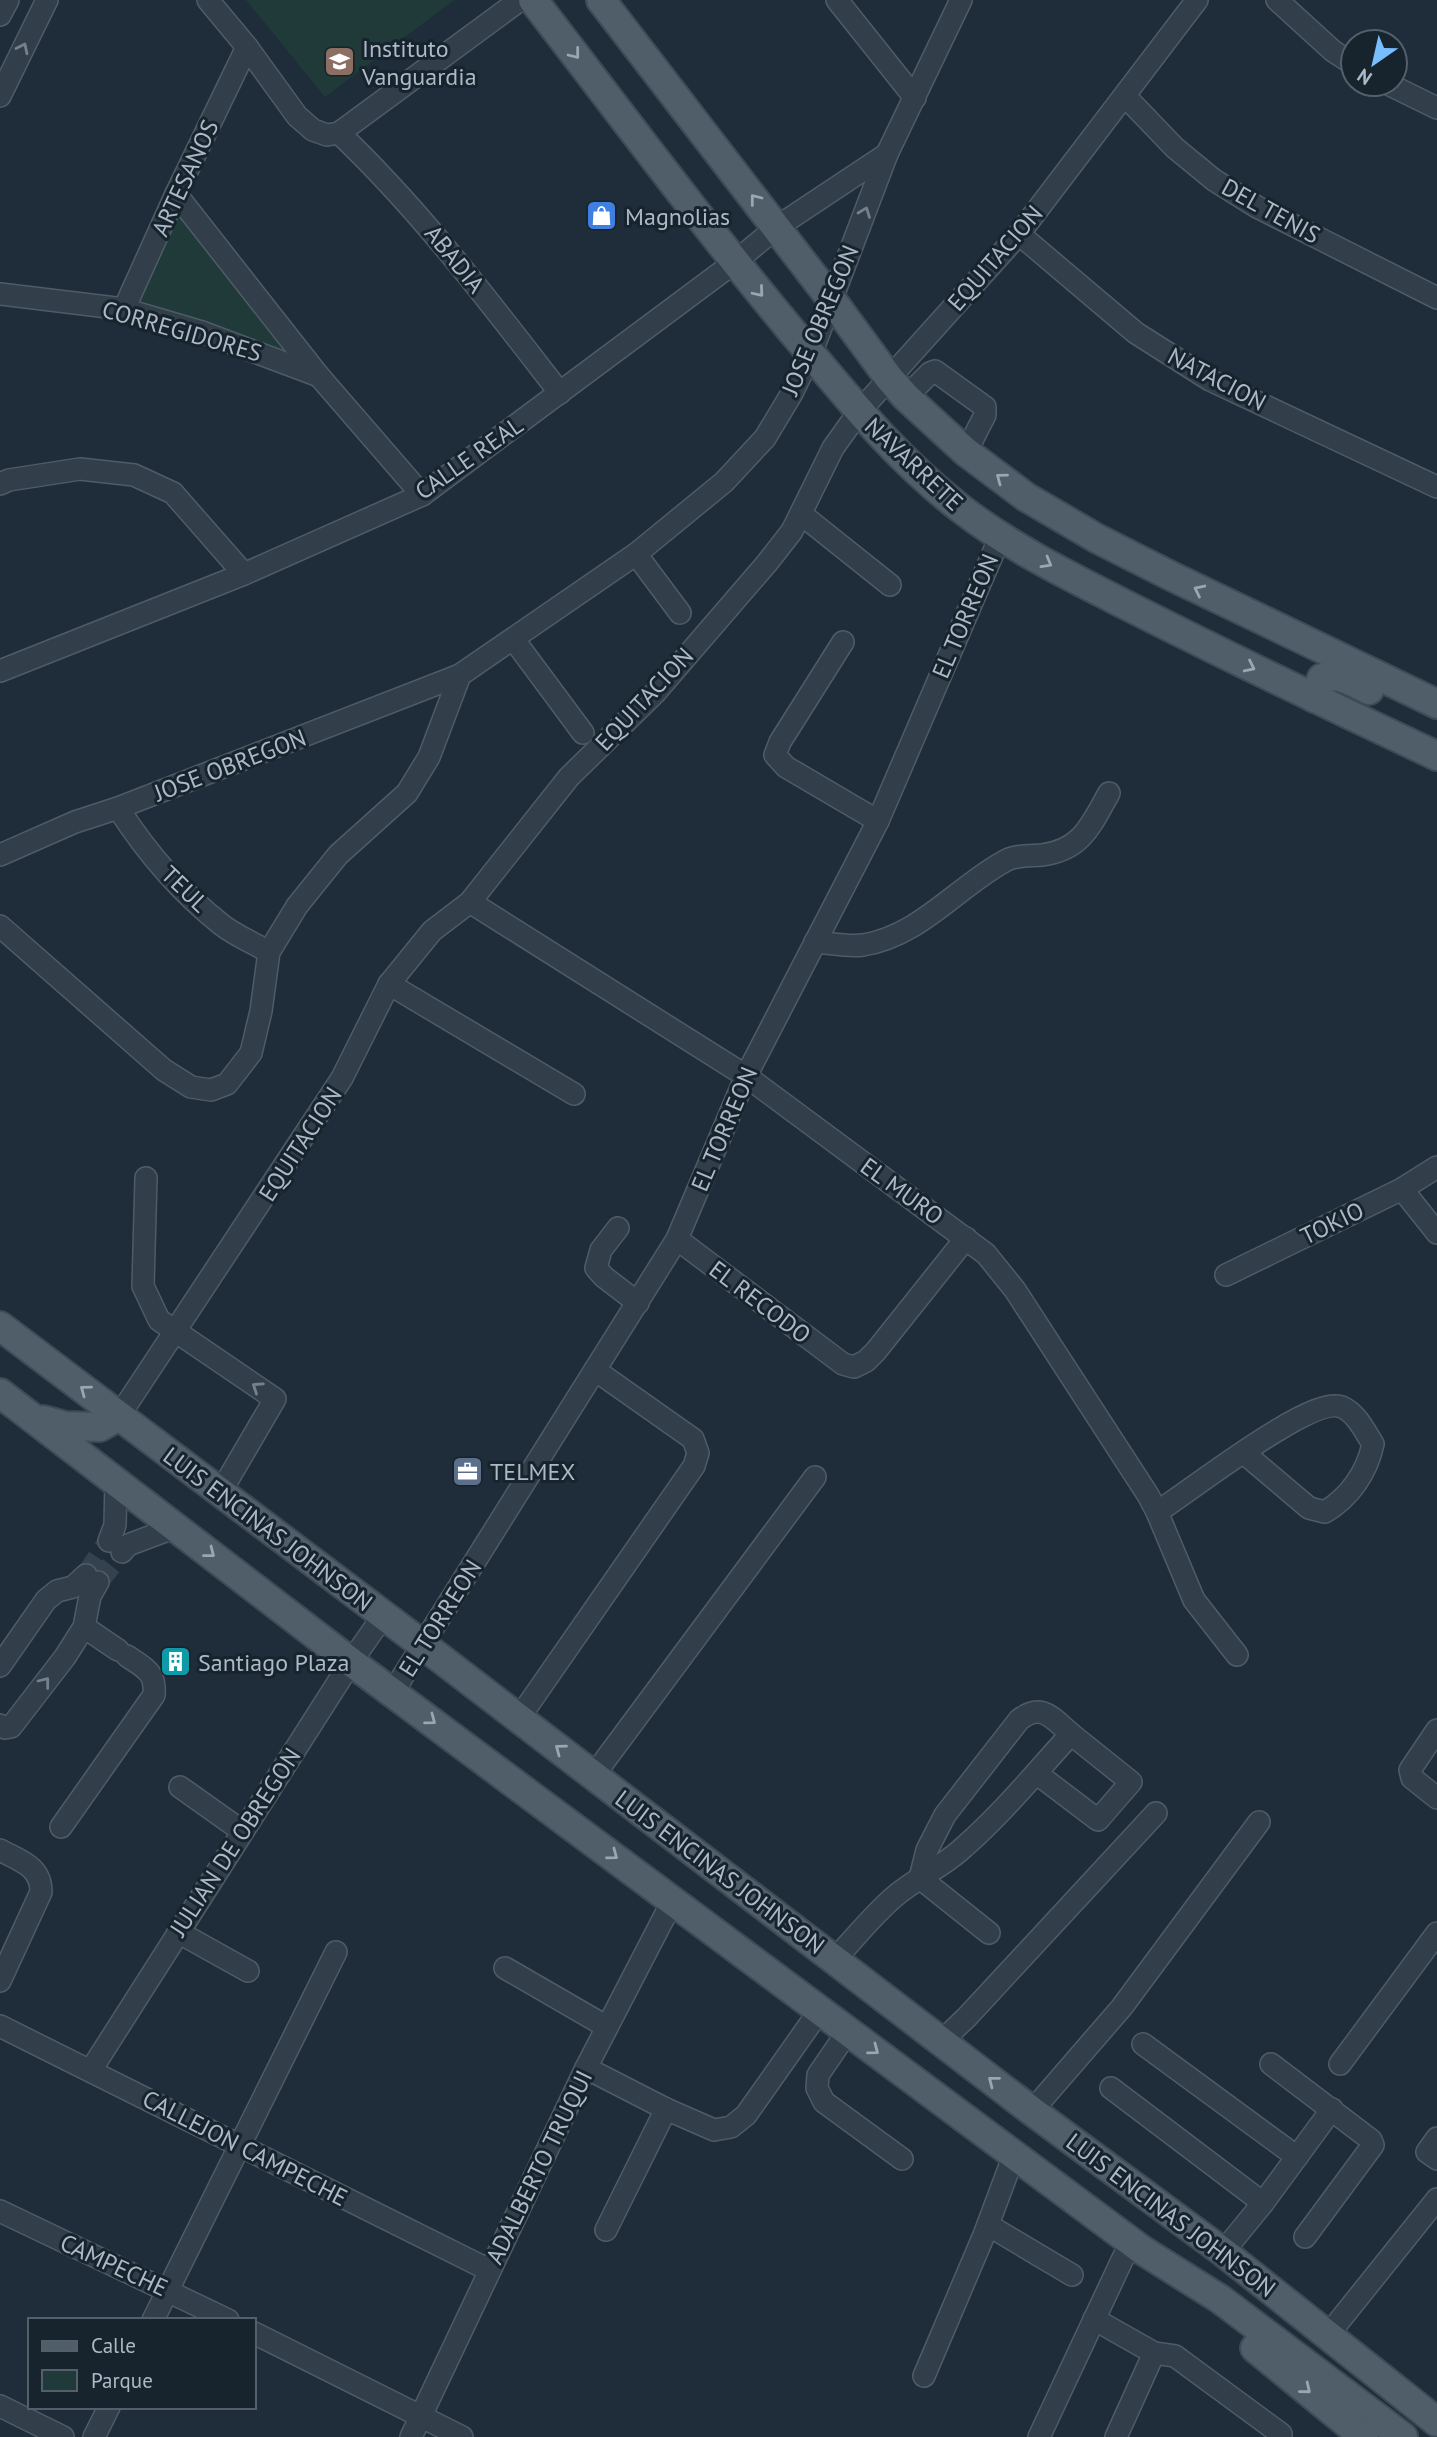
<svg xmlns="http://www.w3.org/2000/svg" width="1437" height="2437" viewBox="0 0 1437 2437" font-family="'PT Sans',sans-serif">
<rect width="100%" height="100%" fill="#1e2d39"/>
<!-- green -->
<g fill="#203a39">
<polygon points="246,0 454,0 325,97"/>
<polygon points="178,208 292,354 135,299"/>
</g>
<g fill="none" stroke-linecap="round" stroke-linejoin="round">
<!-- minor-tunnel -->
<g stroke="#33424e" stroke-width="21" stroke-dasharray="21 10" stroke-linecap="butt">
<polyline points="86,1575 109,1541"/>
<polyline points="98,1582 122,1552"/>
</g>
<defs>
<g id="minor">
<polyline points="208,0 247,47 297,116 313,130 327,135 339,133 520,0"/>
<polyline points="837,0 915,98"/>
<polyline points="1277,0 1333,51 1353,64"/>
<polyline points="0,15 8,0"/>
<polyline points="1388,84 1437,108"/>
<polyline points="0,96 47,0"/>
<polyline points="1125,96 1175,148 1214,180 1257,207 1437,298"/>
<path d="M339 133C422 212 490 303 560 393"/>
<polyline points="176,194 318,375"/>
<polyline points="1019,234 1136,333 1210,380 1437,487"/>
<polyline points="0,294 124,309 202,332 319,376 422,495"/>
<polyline points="124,309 176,194 247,47"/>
<polyline points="906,397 930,373 935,371 985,407 985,415 966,452"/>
<polyline points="0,484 9,480 80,469 134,475 173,493 244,574"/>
<polyline points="801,514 890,585"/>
<polyline points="636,554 680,613"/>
<polyline points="514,640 583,733"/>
<polyline points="843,642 780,742 775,755 786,767 878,821"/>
<polyline points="0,671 244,574 422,495 735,262 777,227 887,154"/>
<path d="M118 808C147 853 180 892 222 925 236 936 254 943 269 952"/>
<polyline points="0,855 75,822 118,808 460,675"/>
<path d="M470 902 746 1076 986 1254 1015 1290 1148 1495 1157 1512C1188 1493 1312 1394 1342 1407 1357 1414 1364 1430 1373 1444 1367 1472 1350 1497 1325 1512L1309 1508 1244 1453"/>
<polyline points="0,926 164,1070 191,1087 211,1090 227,1084 251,1053 261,1011 269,952 297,906 338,855 407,793 429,757 460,675 636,554 724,482 765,438 792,393 811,354 887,154 961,0"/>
<path d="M815 942C830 943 848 947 863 945 920 936 957 887 1005 861 1015 855 1030 856 1042 855 1082 850 1091 825 1109 793"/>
<polyline points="389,984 574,1094"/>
<polyline points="146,1178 143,1286 159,1320 275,1399 220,1493"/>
<polyline points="1402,1189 1437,1233"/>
<polyline points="618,1228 601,1250 596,1268 604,1277 638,1303"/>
<polyline points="677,1239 843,1364 854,1367 866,1361 876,1351 966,1238"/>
<polyline points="1226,1275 1402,1189 1437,1167"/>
<polyline points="119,1416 342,1078 389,984 432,931 470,902 569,777 655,693 767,563 792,531 833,448 858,413 1019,234 1197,0"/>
<polyline points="1157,1512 1194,1600 1237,1655"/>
<polyline points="109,1541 115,1525 116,1480"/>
<polyline points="122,1552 128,1545 176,1527"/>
<polyline points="84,1627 118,1650"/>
<polyline points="0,1666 46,1600 57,1591 73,1587 86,1575"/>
<polyline points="393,1692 677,1239 746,1076 878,821 1000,537"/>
<polyline points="519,1718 694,1466 698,1453 693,1439 595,1370"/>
<polyline points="0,1725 5,1728 11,1727 65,1657 84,1627 90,1596 98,1582"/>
<polyline points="1437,1730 1410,1770 1412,1778 1437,1798"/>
<polyline points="594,1775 815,1477"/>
<polyline points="180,1787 242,1831"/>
<path d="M61 1827 154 1695C156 1672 145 1668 127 1656"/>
<path d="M0 1850C20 1861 41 1866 41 1892L0 1981"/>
<polyline points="178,1932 248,1971"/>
<path d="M989 1933 920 1878 927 1850 945 1815 1019 1720C1042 1702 1052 1718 1071 1734"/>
<path d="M835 1959C854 1939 873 1915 894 1897 916 1878 943 1867 964 1847 1003 1813 1036 1772 1071 1734L1131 1782 1098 1820 1036 1773"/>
<polyline points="505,1968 607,2027"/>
<polyline points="0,2026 489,2270"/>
<polyline points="848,2031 818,2075 817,2088 824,2102 902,2159"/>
<polyline points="942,2041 967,2017 1156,1813"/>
<polyline points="1143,2044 1297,2157"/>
<polyline points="1271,2064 1371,2140 1373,2145 1305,2237"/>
<polyline points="1340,2064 1437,1933"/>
<polyline points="586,2068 666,2109 714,2130 731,2127 746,2115 820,2010"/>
<polyline points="91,2070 351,1662 383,1616"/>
<polyline points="1111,2088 1263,2203"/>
<polyline points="1032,2111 1122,2007 1259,1822"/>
<polyline points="1437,2138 1427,2152 1437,2159"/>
<polyline points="0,2211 228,2320"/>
<polyline points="988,2225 1072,2275"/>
<polyline points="606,2230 666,2109"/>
<polyline points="1223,2252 1263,2203 1332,2109"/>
<polyline points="1094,2319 1154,2353 1175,2356 1281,2434 1281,2437"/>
<polyline points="153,2320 336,1952"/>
<polyline points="254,2333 462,2437"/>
<polyline points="1328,2335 1437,2199"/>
<polyline points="924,2376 984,2235 1014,2155"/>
<polyline points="0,2406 63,2437"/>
<polyline points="94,2437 109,2407"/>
<polyline points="411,2437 586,2068 673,1900"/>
<polyline points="1039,2437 1131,2241"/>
<polyline points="1116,2437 1154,2353"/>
</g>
<g id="major">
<path d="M533 0C618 110 701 222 790 329 845 394 892 455 960 508 1014 550 1077 580 1138 611 1237 661 1337 709 1437 756"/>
<polyline points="601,0 831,299 889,378 906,397 966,452 1026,497 1096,538 1169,575 1437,704"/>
<path d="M1314 698 1322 678C1339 672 1354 683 1369 690"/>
<polyline points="0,1326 423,1645 1032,2111 1223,2252 1437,2422"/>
<polyline points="0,1393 351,1662 1142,2250 1220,2299 1403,2437"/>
<polyline points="43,1420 65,1426 100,1427 119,1416"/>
<polyline points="1255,2348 1364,2437"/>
</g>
</defs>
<!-- minor casing -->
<use href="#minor" stroke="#4f5c67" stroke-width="24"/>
<!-- major casing -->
<use href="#major" stroke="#3e4a55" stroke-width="32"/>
<!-- minor -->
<use href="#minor" stroke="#323e49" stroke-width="21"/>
<!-- major -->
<use href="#major" stroke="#4f5e69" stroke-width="28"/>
</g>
<!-- one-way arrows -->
<defs><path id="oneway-chevron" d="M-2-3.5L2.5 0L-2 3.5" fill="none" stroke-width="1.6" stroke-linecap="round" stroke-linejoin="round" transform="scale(1.75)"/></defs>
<g stroke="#75828e">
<use href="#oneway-chevron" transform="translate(23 48) rotate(-64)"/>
<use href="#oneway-chevron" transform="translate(865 212) rotate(-69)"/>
<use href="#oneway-chevron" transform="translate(257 1387) rotate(-146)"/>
<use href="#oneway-chevron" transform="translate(45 1682) rotate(-52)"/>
</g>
<g stroke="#99a7b3">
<use href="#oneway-chevron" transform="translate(575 54) rotate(52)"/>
<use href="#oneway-chevron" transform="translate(755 199) rotate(-128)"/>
<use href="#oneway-chevron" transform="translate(759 292) rotate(50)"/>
<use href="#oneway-chevron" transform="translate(1001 478) rotate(-143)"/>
<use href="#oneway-chevron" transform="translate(1047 563) rotate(30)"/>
<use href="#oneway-chevron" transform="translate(1199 590) rotate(-154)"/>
<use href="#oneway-chevron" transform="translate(1250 667) rotate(26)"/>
<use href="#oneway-chevron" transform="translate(85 1390) rotate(-143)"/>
<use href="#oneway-chevron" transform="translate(210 1553) rotate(38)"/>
<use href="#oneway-chevron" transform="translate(431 1720) rotate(37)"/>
<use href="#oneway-chevron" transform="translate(560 1749) rotate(-143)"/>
<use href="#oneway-chevron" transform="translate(613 1855) rotate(37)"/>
<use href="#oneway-chevron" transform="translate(874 2050) rotate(37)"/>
<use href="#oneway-chevron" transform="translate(993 2081) rotate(-142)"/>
<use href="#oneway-chevron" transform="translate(1306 2389) rotate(39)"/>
</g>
<!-- icons -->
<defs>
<symbol id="school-square" viewBox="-11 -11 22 22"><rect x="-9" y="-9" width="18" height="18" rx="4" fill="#8d6e63" stroke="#17232d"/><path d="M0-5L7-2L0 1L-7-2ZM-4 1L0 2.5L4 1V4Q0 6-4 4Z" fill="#fff"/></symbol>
<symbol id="shop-square" viewBox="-11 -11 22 22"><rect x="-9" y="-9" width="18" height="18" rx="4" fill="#3f7fe0" stroke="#17232d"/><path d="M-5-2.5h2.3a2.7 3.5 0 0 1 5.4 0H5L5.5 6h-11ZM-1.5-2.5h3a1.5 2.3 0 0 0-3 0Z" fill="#fff"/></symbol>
<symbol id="office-square" viewBox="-11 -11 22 22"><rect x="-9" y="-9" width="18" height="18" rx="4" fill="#5c6f8a" stroke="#17232d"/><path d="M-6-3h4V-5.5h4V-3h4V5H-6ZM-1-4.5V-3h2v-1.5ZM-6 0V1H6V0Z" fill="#fff"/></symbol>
<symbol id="building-square" viewBox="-11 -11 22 22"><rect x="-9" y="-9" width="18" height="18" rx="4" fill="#0f9aa8" stroke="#17232d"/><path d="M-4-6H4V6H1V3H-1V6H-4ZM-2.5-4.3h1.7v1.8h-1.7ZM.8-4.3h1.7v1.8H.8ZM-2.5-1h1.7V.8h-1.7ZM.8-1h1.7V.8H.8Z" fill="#fff"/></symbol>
</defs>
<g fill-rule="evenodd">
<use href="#school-square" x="322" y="44" width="35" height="35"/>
<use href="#shop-square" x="584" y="198" width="35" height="35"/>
<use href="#office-square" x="450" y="1454" width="35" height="35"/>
<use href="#building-square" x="158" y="1644" width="35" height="35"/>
</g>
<g text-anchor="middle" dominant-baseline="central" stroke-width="6" stroke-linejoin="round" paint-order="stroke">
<!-- poi labels -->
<g font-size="24" fill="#acb9c6" stroke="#17232d" text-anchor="start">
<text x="362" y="48">Instituto<tspan x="362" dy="28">Vanguardia</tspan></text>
<text x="625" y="216">Magnolias</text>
<text x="490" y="1471">TELMEX</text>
<text x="198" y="1662">Santiago Plaza</text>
</g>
<!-- street labels -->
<g font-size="24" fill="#acb9c6" stroke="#17232d">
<text transform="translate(185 178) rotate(-65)">ARTESANOS</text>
<text transform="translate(1271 211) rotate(29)">DEL TENIS</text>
<text transform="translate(995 258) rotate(-49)">EQUITACION</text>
<text transform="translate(455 259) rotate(51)">ABADIA</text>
<text transform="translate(820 320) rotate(-67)">JOSE OBREGON</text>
<text transform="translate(182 331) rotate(16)">CORREGIDORES</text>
<text transform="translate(1217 379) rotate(28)">NATACION</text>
<text transform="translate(469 458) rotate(-35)">CALLE REAL</text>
<text transform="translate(914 464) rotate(43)">NAVARRETE</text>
<text transform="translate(965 616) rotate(-67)">EL TORREON</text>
<text transform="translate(644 699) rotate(-47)">EQUITACION</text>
<text transform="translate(230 765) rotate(-21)">JOSE OBREGON</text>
<text transform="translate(185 889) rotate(44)">TEUL</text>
<text transform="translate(724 1129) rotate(-67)">EL TORREON</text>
<text transform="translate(300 1144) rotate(-57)">EQUITACION</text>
<text transform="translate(902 1191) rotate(36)">EL MURO</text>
<text transform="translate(1332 1223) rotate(-26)">TOKIO</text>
<text transform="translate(760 1302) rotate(37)">EL RECODO</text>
<text transform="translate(268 1529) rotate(37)">LUIS ENCINAS JOHNSON</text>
<text transform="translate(440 1618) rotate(-58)">EL TORREON</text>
<text transform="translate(235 1842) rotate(-57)">JULIAN DE OBREGON</text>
<text transform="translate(720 1872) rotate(37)">LUIS ENCINAS JOHNSON</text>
<text transform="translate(245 2148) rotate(27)">CALLEJON CAMPECHE</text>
<text transform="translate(539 2167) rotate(-64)">ADALBERTO TRUQUI</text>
<text transform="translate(1171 2215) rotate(37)">LUIS ENCINAS JOHNSON</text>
<text transform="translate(114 2265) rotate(25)">CAMPECHE</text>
</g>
</g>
<!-- legend -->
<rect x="28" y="2318" width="228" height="91" fill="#17232d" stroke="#535f6a" stroke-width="2"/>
<rect x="42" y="2341" width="35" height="10" fill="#4f5e69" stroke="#535f6a" stroke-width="2"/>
<text x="91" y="2353" font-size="21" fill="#acb9c6">Calle</text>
<rect x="42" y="2370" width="35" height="21" fill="#203a39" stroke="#535f6a" stroke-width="2"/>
<text x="91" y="2388" font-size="21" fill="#acb9c6">Parque</text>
<!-- north arrow -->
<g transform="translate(1374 63) rotate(214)"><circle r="33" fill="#17232d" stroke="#535f6a" stroke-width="2"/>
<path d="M0-5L12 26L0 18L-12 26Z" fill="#78beff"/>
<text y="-10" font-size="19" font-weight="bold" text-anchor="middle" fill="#acb9c6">N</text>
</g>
</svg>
